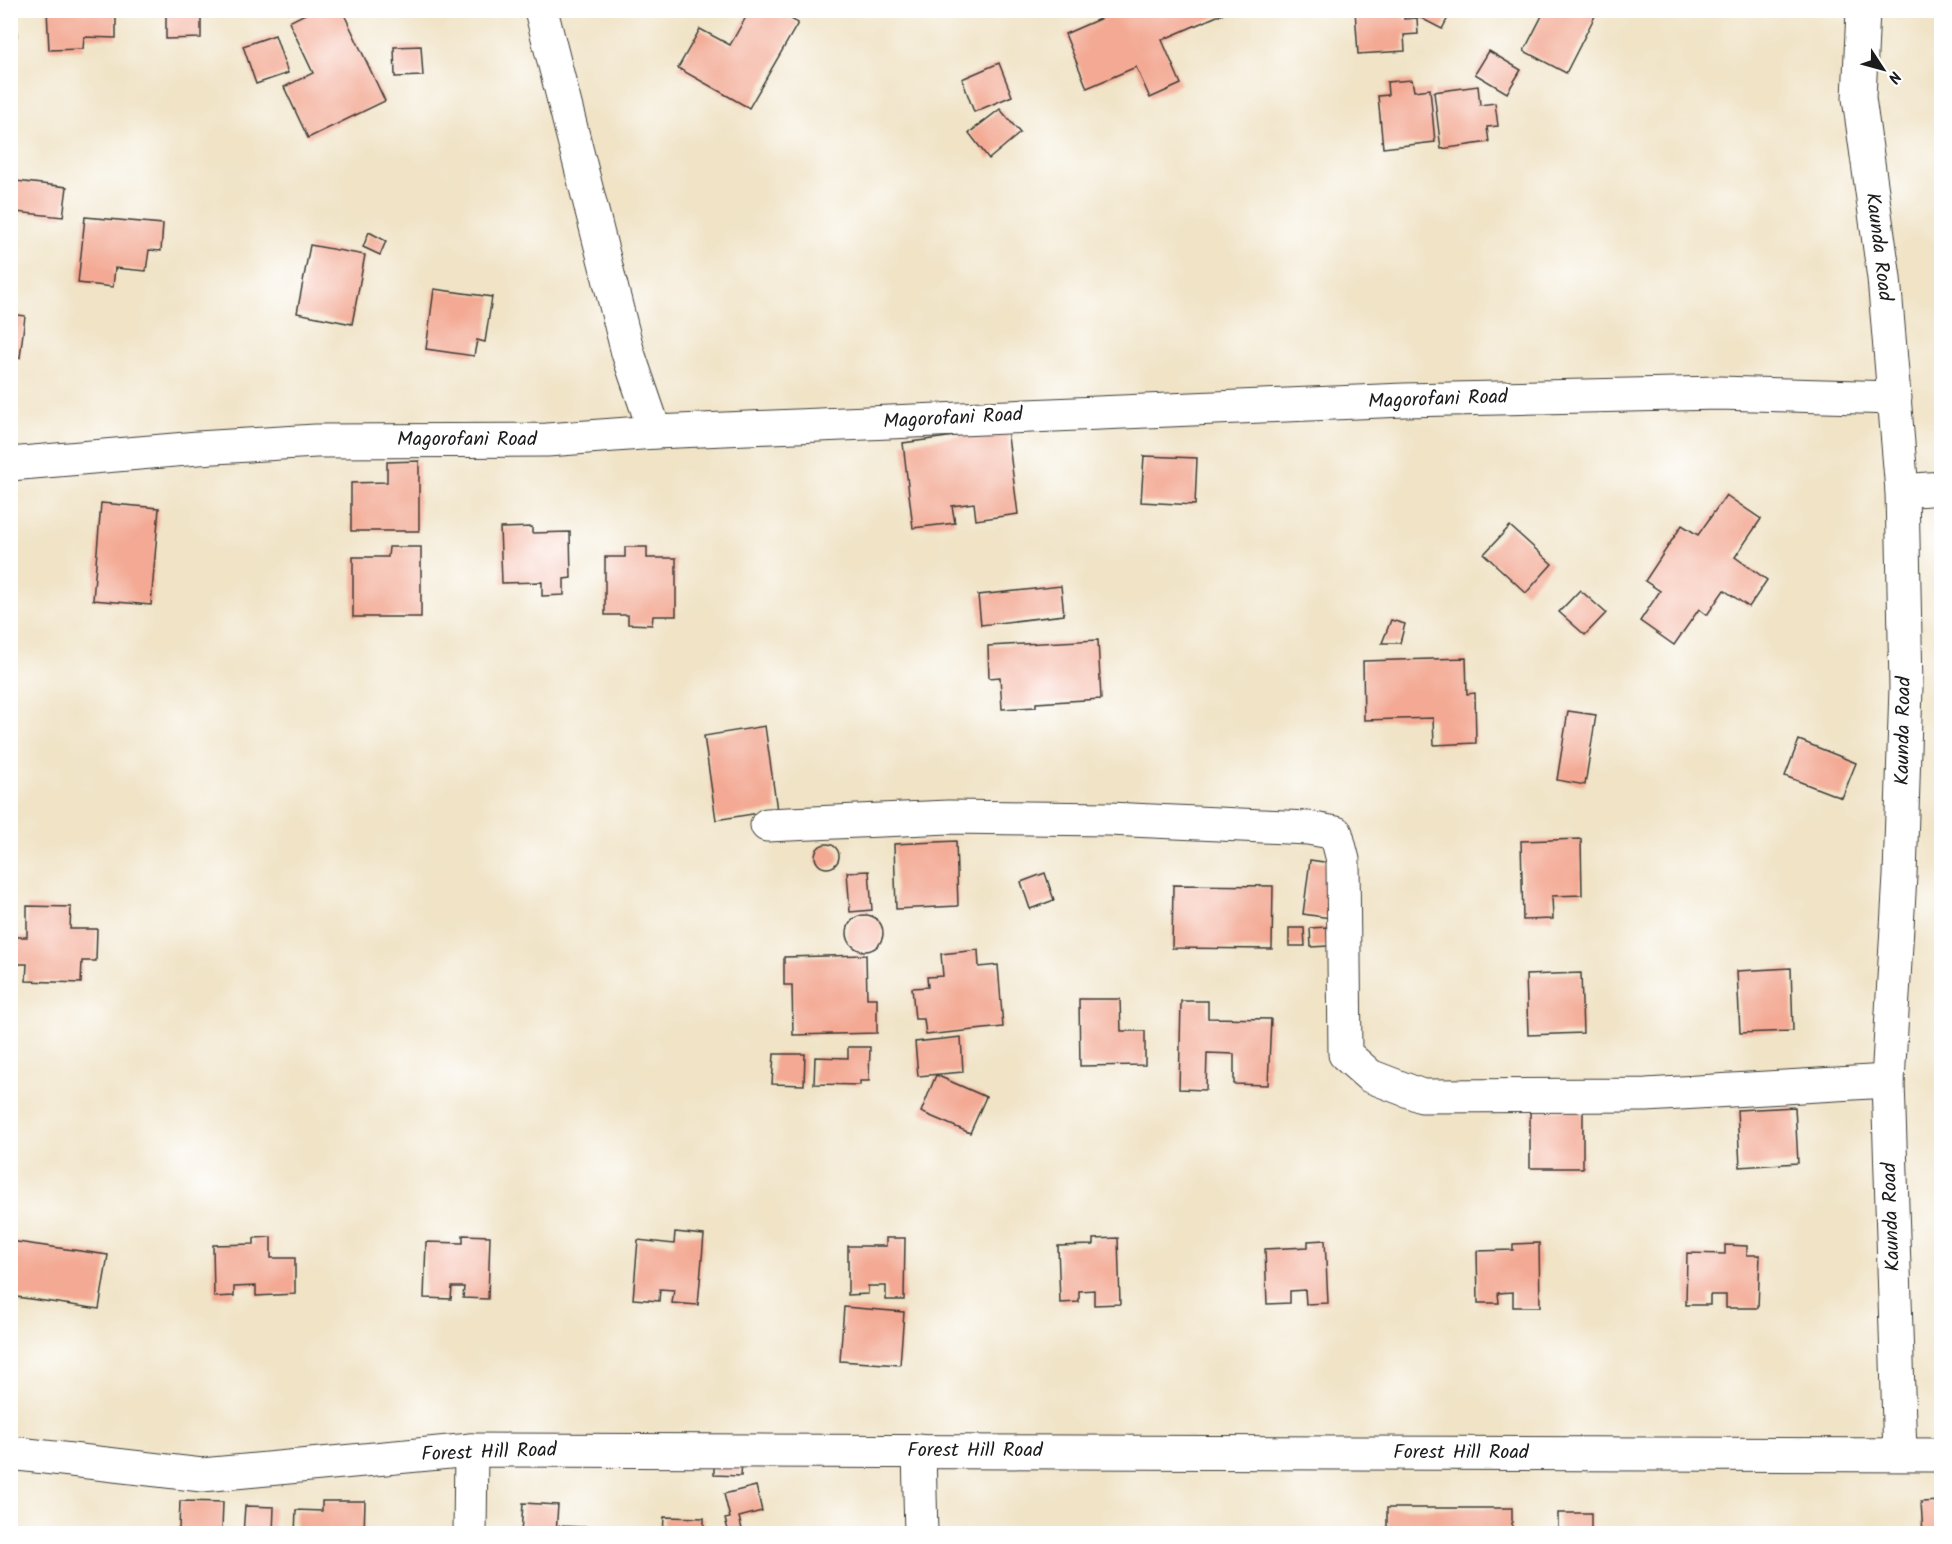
<svg xmlns="http://www.w3.org/2000/svg" width="1952" height="1544" viewBox="0 0 1952 1544" font-family="Kalam,sans-serif">
<rect width="100%" height="100%" fill="#fff"/>
<filter id="ink" filterUnits="userSpaceOnUse"><feTurbulence type="fractalNoise" baseFrequency=".0167" numOctaves="2"/><feDisplacementMap in="SourceGraphic" scale="12" xChannelSelector="R" yChannelSelector="G"/><feConvolveMatrix kernelMatrix="1 2 1 2 8 2 1 2 1" color-interpolation-filters="sRGB"/></filter>
<filter id="wash" filterUnits="userSpaceOnUse"><feTurbulence type="fractalNoise" baseFrequency=".008" numOctaves="4" result="noise"/><feDisplacementMap in="SourceGraphic" scale="24" xChannelSelector="R" yChannelSelector="G"/><feGaussianBlur stdDeviation="1.35" result="paint"/><feColorMatrix in="noise" values="0 0 0 0 0 0 0 0 0 0 0 0 0 0 0 0 0 1.4 0 .05"/><feComposite in="paint" operator="in"/></filter>
<g filter="url(#wash)">
<rect width="100%" height="100%" fill="#f0e3c6"/>
<g id="blocks">
<!-- building -->
<g fill="#f3a993">
<polygon points="10,10 14,10 17,36 10,37"/>
<polygon points="47,10 116,10 116,38 84,37 83,49 49,50"/>
<polygon points="166,10 201,10 201,38 166,39"/>
<polygon points="313,10 342,10 385,101 308,138 284,87 313,73 289,22"/>
<polygon points="750,10 776,10 798,23 749,108 678,68 700,29 730,45"/>
<polygon points="1120,10 1223,10 1224,13 1162,40 1181,84 1150,98 1136,67 1087,88 1065,34"/>
<polygon points="1355,10 1403,10 1404,19 1417,18 1418,34 1404,35 1405,51 1358,54"/>
<polygon points="1418,10 1452,10 1442,29 1415,15"/>
<polygon points="1545,10 1598,10 1566,73 1524,51"/>
<polygon points="275,35 288,73 256,84 243,46"/>
<polygon points="421,46 423,76 395,77 394,47"/>
<polygon points="1489,51 1521,70 1507,93 1475,74"/>
<polygon points="999,63 1012,96 974,112 962,79"/>
<polygon points="1412,80 1414,91 1430,89 1435,142 1383,148 1378,96 1388,95 1387,82"/>
<polygon points="1478,86 1480,105 1495,103 1498,126 1487,127 1489,142 1441,149 1434,92"/>
<polygon points="1000,109 1020,133 989,159 969,133"/>
<polygon points="16,181 67,187 63,217 16,212 14,232 10,231 10,192 14,192"/>
<polygon points="85,217 163,224 161,251 149,250 146,271 115,268 113,287 78,283"/>
<polygon points="369,232 386,241 380,255 363,247"/>
<polygon points="310,245 365,255 352,324 297,313"/>
<polygon points="434,289 492,297 485,342 477,340 474,356 426,349"/>
<polygon points="10,314 25,316 20,358 10,357"/>
<polygon points="1007,429 1018,514 976,520 974,503 952,506 955,523 913,528 903,443"/>
<polygon points="1144,456 1197,458 1195,505 1141,502"/>
<polygon points="419,461 419,531 351,531 351,483 387,482 387,462"/>
<polygon points="1726,495 1761,519 1735,557 1767,580 1749,607 1724,590 1707,615 1699,609 1674,645 1640,621 1660,591 1645,581 1682,525 1698,535"/>
<polygon points="101,503 159,508 151,605 93,600"/>
<polygon points="1510,526 1552,564 1526,593 1484,554"/>
<polygon points="532,527 532,533 570,532 571,578 564,579 564,595 542,596 542,582 502,583 500,528"/>
<polygon points="389,547 421,547 421,617 353,617 353,557 388,557"/>
<polygon points="625,547 647,547 647,558 676,558 676,616 653,616 652,625 628,624 628,615 605,615 605,557 625,557"/>
<polygon points="1061,586 1064,615 981,625 978,595"/>
<polygon points="1580,590 1606,613 1585,635 1559,612"/>
<polygon points="1391,620 1405,624 1400,643 1382,643"/>
<polygon points="1098,640 1101,699 1036,703 1036,707 1002,709 1000,677 989,678 988,646"/>
<polygon points="1466,658 1467,694 1475,693 1476,743 1434,745 1433,718 1364,720 1363,661"/>
<polygon points="1568,711 1596,715 1585,785 1557,780"/>
<polygon points="765,726 777,810 716,820 704,736"/>
<polygon points="1799,740 1856,763 1842,798 1785,776"/>
<polygon points="1581,839 1582,895 1552,896 1553,919 1523,920 1521,841"/>
<polygon points="956,841 958,906 896,909 894,844"/>
<circle cx="827" cy="856" r="12"/>
<polygon points="1310,860 1337,864 1330,918 1303,914"/>
<polygon points="869,871 872,910 850,912 847,872"/>
<polygon points="1045,873 1054,900 1030,909 1021,882"/>
<polygon points="1173,885 1273,886 1272,949 1172,948"/>
<polygon points="27,906 71,907 70,929 97,929 96,961 82,961 81,983 26,981 27,964 15,964 16,937 27,937"/>
<circle cx="865" cy="933" r="18"/>
<polygon points="1327,927 1328,946 1311,947 1310,928"/>
<polygon points="1289,928 1304,928 1305,946 1289,946"/>
<polygon points="978,950 979,967 998,965 1003,1027 926,1035 924,1019 915,1019 912,988 928,987 927,977 943,976 941,954"/>
<polygon points="866,955 867,998 877,998 877,1033 793,1035 792,985 784,985 784,957"/>
<polygon points="1791,968 1793,1031 1740,1033 1737,971"/>
<polygon points="1581,973 1583,1033 1528,1035 1526,975"/>
<polygon points="1079,999 1120,999 1121,1031 1145,1031 1145,1065 1080,1066"/>
<polygon points="1181,1001 1208,1001 1208,1018 1271,1019 1268,1085 1234,1084 1234,1054 1207,1053 1206,1090 1179,1089"/>
<polygon points="961,1037 963,1072 918,1076 915,1042"/>
<polygon points="848,1047 870,1047 869,1081 860,1081 860,1085 814,1084 815,1057 848,1058"/>
<polygon points="774,1054 805,1054 804,1085 772,1084"/>
<polygon points="936,1075 986,1097 970,1133 921,1112"/>
<polygon points="1795,1107 1798,1163 1740,1167 1737,1110"/>
<polygon points="1583,1109 1583,1168 1530,1168 1530,1110"/>
<polygon points="675,1232 704,1235 698,1305 672,1303 674,1290 660,1289 659,1301 633,1299 638,1240 674,1244"/>
<polygon points="463,1235 490,1236 488,1299 463,1298 464,1287 452,1287 451,1299 424,1298 426,1242 463,1243"/>
<polygon points="271,1237 271,1258 295,1258 295,1294 256,1296 256,1286 234,1287 234,1296 214,1297 213,1245 254,1244 254,1238"/>
<polygon points="886,1238 905,1238 904,1300 886,1300 886,1286 868,1286 868,1294 848,1295 848,1246 886,1246"/>
<polygon points="1118,1238 1120,1304 1094,1305 1094,1290 1079,1291 1079,1302 1060,1303 1058,1246 1093,1245 1093,1239"/>
<polygon points="1325,1240 1328,1303 1306,1304 1305,1290 1290,1291 1290,1303 1267,1304 1265,1249 1308,1247 1308,1241"/>
<polygon points="10,1241 108,1255 99,1309 10,1296"/>
<polygon points="1539,1243 1540,1307 1513,1307 1513,1292 1498,1293 1499,1303 1478,1303 1477,1251 1513,1250 1513,1244"/>
<polygon points="1725,1245 1747,1246 1747,1255 1760,1255 1758,1308 1726,1308 1726,1295 1710,1295 1710,1305 1686,1305 1687,1253 1725,1254"/>
<polygon points="844,1307 904,1312 900,1365 840,1361"/>
<polygon points="714,1459 742,1460 741,1476 714,1475"/>
<polygon points="756,1486 762,1511 739,1517 742,1529 729,1533 725,1519 730,1518 724,1494"/>
<polygon points="180,1501 223,1502 222,1529 230,1530 230,1534 173,1534 173,1529 179,1529"/>
<polygon points="322,1501 365,1501 364,1534 295,1534 296,1510 322,1511"/>
<polygon points="1942,1501 1942,1534 1923,1534 1921,1502"/>
<polygon points="523,1503 558,1505 556,1534 521,1534"/>
<polygon points="245,1506 274,1507 273,1534 243,1534"/>
<rect x="1387" y="1508" width="125" height="26"/>
<rect x="1558" y="1513" width="33" height="21"/>
<polygon points="664,1517 704,1518 704,1534 663,1534"/>
<polygon points="559,1526 632,1529 632,1534 559,1534"/>
</g>
</g>
</g>
<g filter="url(#ink)">
<use href="#blocks" fill-opacity="0" stroke="#3c3a36" stroke-width="1.5"/>
<g fill="none" stroke-linecap="round" stroke-linejoin="round">
<defs>
<g id="minor">
<polyline points="541,10 628,353 655,432"/>
<polyline points="1863,10 1859,98 1884,278 1902,491 1906,687 1900,876 1888,1081 1900,1454"/>
<polyline points="10,464 198,448 316,441 547,440 655,432 1404,400 1719,393 1895,398"/>
<polyline points="1902,491 1942,488"/>
<polyline points="767,825 949,817 1109,819 1308,828 1336,833 1343,860 1345,1054 1370,1076 1422,1096 1646,1095 1888,1081"/>
<polyline points="919,1451 921,1534"/>
<polyline points="10,1453 202,1475 471,1450 1942,1455"/>
<polyline points="470,1534 471,1450"/>
</g>
</defs>
<!-- minor casing -->
<use href="#minor" stroke="#3c3a36" stroke-width="35"/>
<!-- minor -->
<use href="#minor" stroke="#fff" stroke-width="33"/>
</g>
</g>
<g text-anchor="middle" dominant-baseline="central" stroke-width="6" stroke-linejoin="round" paint-order="stroke">
<!-- street labels -->
<g font-size="20" fill="#1c1c1c" stroke="#fff">
<text transform="translate(1878 247) rotate(83)">Kaunda Road</text>
<text transform="translate(1438 400) rotate(-2)">Magorofani Road</text>
<text transform="translate(953 419) rotate(-3)">Magorofani Road</text>
<text x="467" y="440">Magorofani Road</text>
<text transform="translate(1904 731) rotate(-89)">Kaunda Road</text>
<text transform="translate(1892 1217) rotate(-92)">Kaunda Road</text>
<text x="975" y="1451">Forest Hill Road</text>
<text transform="translate(489 1453) rotate(-2)">Forest Hill Road</text>
<text x="1461" y="1453">Forest Hill Road</text>
</g>
</g>
<!-- margin -->
<rect width="1952" height="1544" fill="none" stroke="#fff" stroke-width="36"/>
<!-- north arrow -->
<g transform="translate(1883 69) rotate(126)" stroke="#ffffff" stroke-width="4.5" paint-order="stroke">
<path d="M0-4.5L10 22L0 15L-10 22Z" fill="#1c1c1c"/>
<text y="-9" font-size="16" font-weight="bold" text-anchor="middle" fill="#1c1c1c">N</text>
</g>
</svg>
